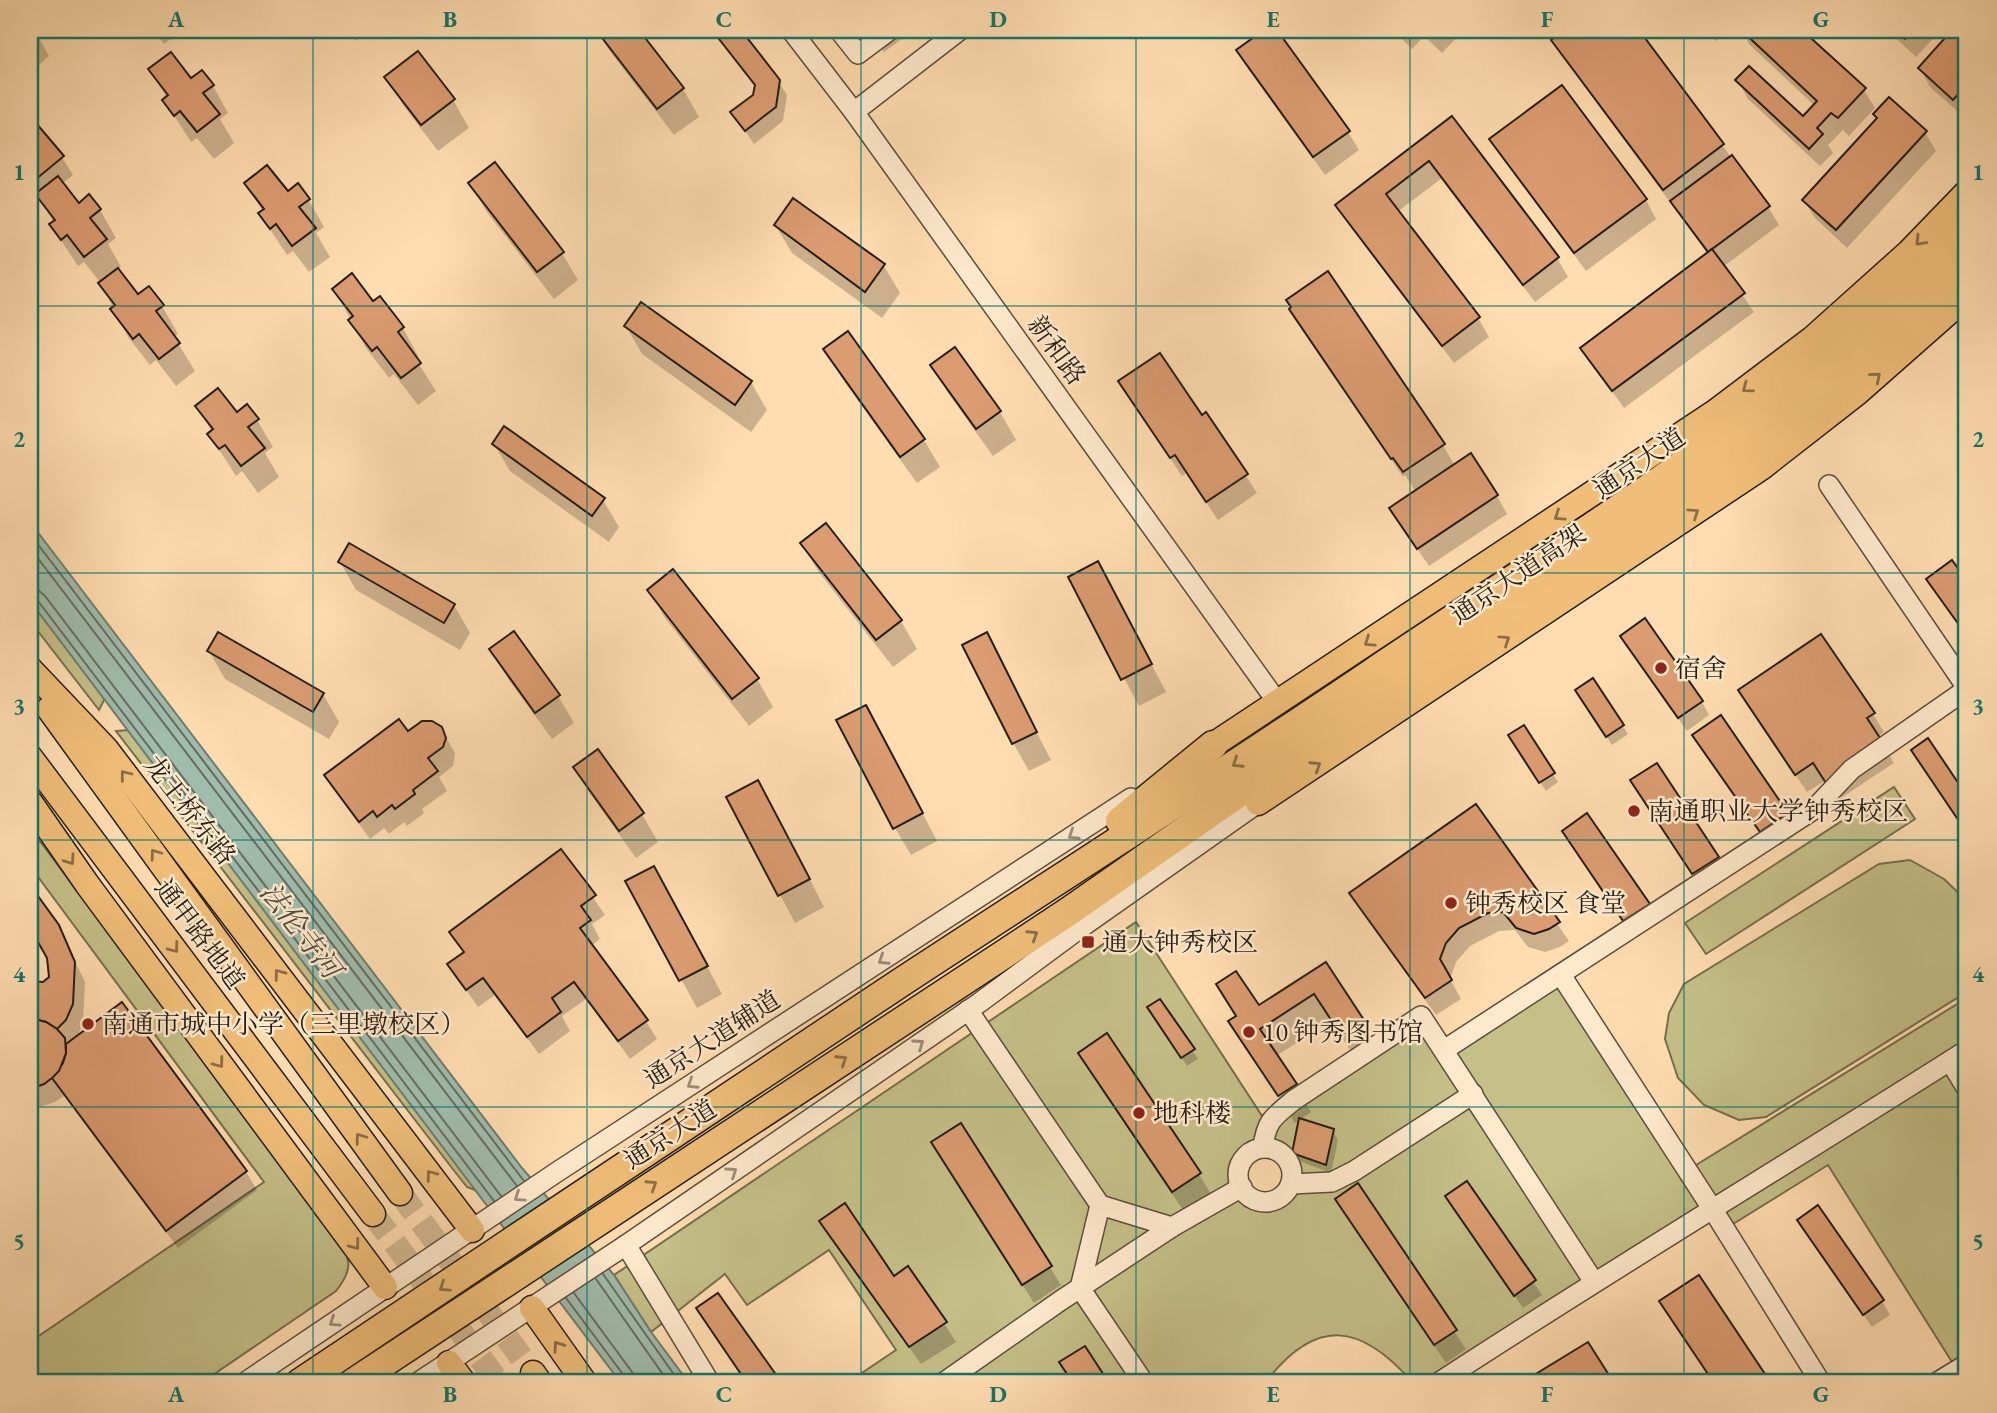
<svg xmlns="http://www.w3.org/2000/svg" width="1997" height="1413" viewBox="0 0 1997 1413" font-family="'EB Garamond','Noto Serif SC',serif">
<rect width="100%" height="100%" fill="#ffddb0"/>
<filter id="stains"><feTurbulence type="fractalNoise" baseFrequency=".00286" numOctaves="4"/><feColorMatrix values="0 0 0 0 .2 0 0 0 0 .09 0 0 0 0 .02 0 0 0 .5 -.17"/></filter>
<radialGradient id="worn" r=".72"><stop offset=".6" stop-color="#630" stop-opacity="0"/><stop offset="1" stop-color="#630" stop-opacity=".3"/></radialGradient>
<!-- green -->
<g fill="#c5bf88" stroke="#766e4d" stroke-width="2" fill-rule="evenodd">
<polygon points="30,601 105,698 99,710 30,621"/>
<polygon points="128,730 477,1191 467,1187 452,1168 116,731"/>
<polygon points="1894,787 1915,819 1706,954 1685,923"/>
<path d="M30 828 336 1235C350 1258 355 1267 336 1291L201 1383H30V1342L264 1182 30 866Z"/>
<polygon points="1910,860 1944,879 1967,901 1967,988 1965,993 1766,1117 1739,1120 1704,1105 1678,1078 1665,1039 1669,1013 1684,984 1879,864"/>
<path d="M1136 922 1262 1116 1265 1129 1421 1016 1443 1050 1561 975 1688 1170 1967 998V1364L1957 1370 1828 1165 1725 1229 1713 1211 1438 1383H1413C1361 1323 1316 1316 1265 1383H847L896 1350 829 1250 747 1305 725 1274 651 1332 614 1275ZM1272 1149C1322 1170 1265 1229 1243 1187 1236 1175 1239 1155 1255 1150 1260 1149 1267 1149 1272 1149Z"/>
</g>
<!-- water -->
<polygon fill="#a0bcac" stroke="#6f7c6e" stroke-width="2" points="30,522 522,1168 614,1275 651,1332 689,1383 621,1383 30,601"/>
<!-- shadow -->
<g fill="#0003">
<polygon points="30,30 39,38 49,56 30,73"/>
<polygon points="154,30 183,30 164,44"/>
<polygon points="347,30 370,30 355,41"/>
<polygon points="597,30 637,30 683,89 699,117 674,135 609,50"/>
<polygon points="711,30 739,30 778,81 787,95 783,121 754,144 733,113 754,96 756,88"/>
<polygon points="866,30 898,30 903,38 884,52"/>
<polygon points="1267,30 1275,30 1348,132 1359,150 1325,175 1248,69 1238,51"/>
<polygon points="1393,30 1464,30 1442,53 1424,36 1412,49"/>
<polygon points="1568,30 1637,30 1768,207 1779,225 1723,267 1754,312 1624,408 1582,348 1708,254 1564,58 1554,40"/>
<polygon points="1704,30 1727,30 1716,41"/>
<polygon points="1741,30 1800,30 1864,90 1875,108 1849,136 1843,130 1828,145 1833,153 1820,166 1748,99 1738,81 1803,119 1815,106 1750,45"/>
<polygon points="1887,30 1941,30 1916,57"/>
<polygon points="1961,30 1967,30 1967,114 1964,117 1930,87 1920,68"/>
<polygon points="150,70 213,86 228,113 220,119 234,143 214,159 197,138 191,142 164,100 167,98"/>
<polygon points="387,77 453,100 469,128 438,151 403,105"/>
<polygon points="1561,87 1646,200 1656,219 1586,271 1502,157 1491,139"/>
<polygon points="30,119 62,157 73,175 62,184 78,205 89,197 100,210 116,238 108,244 121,267 117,270 138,297 162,306 178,334 174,337 195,371 176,386 156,360 150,365 128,337 100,282 84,262 78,266 51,225 54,223 37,194 41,192 30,178"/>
<polygon points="1451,119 1557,258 1568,277 1535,302 1441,179 1397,212 1478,318 1489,337 1454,363 1348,223 1337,205"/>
<polygon points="1878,119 1925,132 1936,151 1847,248 1815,218 1804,200"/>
<polygon points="246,183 308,199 324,227 316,233 330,257 309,272 293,251 287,255 260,214 263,212"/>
<polygon points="470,183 562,253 578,280 554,299 486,211"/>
<polygon points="776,226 884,266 900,293 882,318 792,253"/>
<polygon points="334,289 373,303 379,298 403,328 418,356 415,358 436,391 418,405 394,374 389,378 366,348"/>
<polygon points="626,326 751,382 767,410 751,432 642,354"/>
<polygon points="1302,328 1443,445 1455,466 1497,496 1507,514 1429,566 1402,527 1416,492 1405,475 1403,477"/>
<polygon points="847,334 924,440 940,467 917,483 841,377 825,349"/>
<polygon points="955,350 1000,412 1016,440 993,456 948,393 932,366"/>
<polygon points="1131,400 1201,417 1206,414 1257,493 1218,520 1186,473 1182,476"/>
<polygon points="197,407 257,420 273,447 265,453 279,477 258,493 242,471 236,476 209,434 212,432"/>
<polygon points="494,444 603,500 619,527 609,542 510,471"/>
<polygon points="826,525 901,621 917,649 893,667 818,571 802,544"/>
<polygon points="340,562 454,605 470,633 460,650 356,590"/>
<polygon points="1952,563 1967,584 1967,637 1928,579"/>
<polygon points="673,572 757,679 773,707 749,726 665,618 649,590"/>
<polygon points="1070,578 1113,591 1166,692 1139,706"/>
<polygon points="986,635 1051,760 1029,771 1013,743"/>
<polygon points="491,649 558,696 574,723 552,739 507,677"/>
<polygon points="1630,650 1702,702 1709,715 1687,731"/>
<polygon points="209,651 323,694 339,722 329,739 225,679"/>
<polygon points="1593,680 1628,734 1612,745 1582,699"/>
<polygon points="1740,691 1873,714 1884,732 1878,736 1894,763 1838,800 1825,781 1807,792"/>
<polygon points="444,734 455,753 453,766 439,777 447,791 422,809 424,813 407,826 404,822 389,834 384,828 370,839 337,794 326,775"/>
<polygon points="881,734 937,841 911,855 895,828"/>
<polygon points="1515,744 1553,774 1558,782 1546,791"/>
<polygon points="1703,749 1786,814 1794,827 1769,845"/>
<polygon points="1657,765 1726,871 1702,887 1640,794"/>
<polygon points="575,768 642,814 658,842 636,858 591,795"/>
<polygon points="729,798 774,810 824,907 795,923"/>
<polygon points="1476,806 1569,941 1560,947 1545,952 1528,947 1515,930 1499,931 1470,946 1456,962 1450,979 1461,999 1436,1015 1362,912 1352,894"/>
<polygon points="561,851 605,915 592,924 600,939 591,946 646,1021 657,1039 630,1059 586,999 562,1016 570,1031 539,1054 495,995 478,1007 449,965 464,954 452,932"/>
<polygon points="628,882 669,896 722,994 697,1008"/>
<polygon points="30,888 58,926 85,982 83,1023 76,1039 122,1005 246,1172 257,1190 178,1248 64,1096 55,1102 40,1107 30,1107 30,983 44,984 50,977 49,957 38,941 30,934"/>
<polygon points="1325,964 1378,1048 1358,1062 1331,1021 1276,1056 1311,1112 1295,1123 1231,1022 1259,1008"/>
<polygon points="1160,1001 1198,1059 1187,1066 1154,1016"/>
<polygon points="1080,1053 1199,1174 1215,1201 1189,1219 1096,1081"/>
<polygon points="961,1125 1061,1285 1034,1303 944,1160"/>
<polygon points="1333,1131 1338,1140 1331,1173 1299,1161 1294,1153"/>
<polygon points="1466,1183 1542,1295 1523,1308 1455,1210"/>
<polygon points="1357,1186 1466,1349 1446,1363 1348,1218"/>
<polygon points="821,1221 894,1278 908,1268 956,1342 921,1364 832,1239"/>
<polygon points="1807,1234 1882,1301 1890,1315 1872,1327"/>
</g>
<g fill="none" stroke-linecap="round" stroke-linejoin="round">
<!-- shore -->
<g stroke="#636c5f" stroke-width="2">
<polyline points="30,534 524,1181"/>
<polyline points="30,548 517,1186"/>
<polyline points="30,589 38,590 45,596 501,1196"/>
<polyline points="30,598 38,601 494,1201"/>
<polyline points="603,1274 680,1383"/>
<polyline points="596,1279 669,1383"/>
<polyline points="574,1293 632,1372 635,1383"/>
<polyline points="566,1298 625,1377 627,1383"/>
</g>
</g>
<!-- building -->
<g fill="#db9c71" stroke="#261d12" stroke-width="2">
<polygon points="30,30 34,30 40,37 30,46"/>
<polygon points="596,30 639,30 684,88 657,109"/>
<polygon points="712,30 741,30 780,80 776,107 745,131 730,112 753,95 755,85"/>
<polygon points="1264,30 1277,30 1350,131 1313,157 1236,50"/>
<polygon points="1565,30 1639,30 1724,144 1663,190 1551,40"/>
<polygon points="1741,30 1802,30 1866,88 1838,118 1831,113 1817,128 1823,134 1809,149 1735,80 1749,66 1803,116 1817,101"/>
<polygon points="1894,30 1914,30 1905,39"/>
<polygon points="1952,30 1956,33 1959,30 1967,30 1967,87 1966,85 1953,100 1918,68"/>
<polygon points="418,51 455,99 421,125 384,77"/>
<polygon points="171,52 191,78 202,70 214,85 203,93 220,114 197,132 180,111 174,116 162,100 168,95 148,69"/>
<polygon points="1562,85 1647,199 1574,253 1489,139"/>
<polygon points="1889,97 1927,131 1836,230 1802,200 1877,118 1873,114"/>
<polygon points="30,116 64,156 35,180 30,175"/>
<polygon points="1452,116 1559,257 1523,285 1429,161 1386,194 1480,317 1442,346 1335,205"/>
<polygon points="1732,155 1770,206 1708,252 1670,201"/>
<polygon points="495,162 564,252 537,272 468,183"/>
<polygon points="267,165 288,191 298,183 310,199 299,207 316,228 292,246 276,224 270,229 258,213 264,209 244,183"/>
<polygon points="58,176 79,203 89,194 101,209 90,218 107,239 84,257 67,235 61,240 49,224 55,220 35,194"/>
<polygon points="793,198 885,264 865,292 774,225"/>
<polygon points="1712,249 1745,293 1612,391 1580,348"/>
<polygon points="118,268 138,294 149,286 164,305 156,311 180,343 159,359 139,334 133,339 110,309 115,305 98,283"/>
<polygon points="1328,271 1445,444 1403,472 1393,458 1391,459 1289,309 1291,307 1286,300"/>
<polygon points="352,273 373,301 380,296 404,327 398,332 421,363 401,378 377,347 372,351 348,320 353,316 332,289"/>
<polygon points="641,302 752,381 735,405 624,326"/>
<polygon points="848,331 925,439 900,457 823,349"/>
<polygon points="955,347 1001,411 976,429 930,365"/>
<polygon points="1160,353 1202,415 1206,412 1248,474 1206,502 1175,455 1170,458 1118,381"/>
<polygon points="218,388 237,412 247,404 259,419 248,427 265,448 241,466 225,445 219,449 207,434 213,429 195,406"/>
<polygon points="504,426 605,498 592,516 492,444"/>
<polygon points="1471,453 1498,495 1417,549 1389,508"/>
<polygon points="826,523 902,620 876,640 800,543"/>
<polygon points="349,543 455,604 444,623 338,562"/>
<polygon points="1952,560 1967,581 1967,636 1926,579"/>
<polygon points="1098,561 1152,664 1121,680 1068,577"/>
<polygon points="673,569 759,678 732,699 647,590"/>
<polygon points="1645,618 1703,701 1678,718 1620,636"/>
<polygon points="514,631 560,695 535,713 489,649"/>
<polygon points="218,632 324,693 313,712 207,651"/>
<polygon points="987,632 1037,732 1012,744 962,645"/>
<polygon points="1821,634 1875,713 1867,718 1884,744 1826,783 1813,763 1795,775 1738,690"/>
<polygon points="1593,678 1624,725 1606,737 1575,690"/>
<polygon points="866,705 923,813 893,829 836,720"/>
<polygon points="1721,715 1788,813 1760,832 1692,735"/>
<polygon points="399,719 408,731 422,721 432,721 442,727 446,738 443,747 428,758 438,771 413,790 415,794 395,809 392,805 377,817 373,811 359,822 324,775"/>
<polygon points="1524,725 1555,773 1539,783 1508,735"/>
<polygon points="1928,738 1967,796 1967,833 1911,750"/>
<polygon points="598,749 644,813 619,831 573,767"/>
<polygon points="1657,763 1719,857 1692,874 1630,780"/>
<polygon points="758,780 810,879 778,896 726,797"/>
<polygon points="1476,804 1560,922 1549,929 1534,934 1516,928 1503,912 1488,913 1459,928 1446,943 1440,959 1452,980 1425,998 1349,893"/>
<polygon points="1587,813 1650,904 1623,921 1562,831"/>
<polygon points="561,849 596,895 581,906 591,920 580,928 648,1020 618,1041 574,982 552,998 561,1012 527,1037 483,978 466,990 447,964 464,952 449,932"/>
<polygon points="654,866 708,966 679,981 625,881"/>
<polygon points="30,885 59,925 75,962 73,1004 66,1020 57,1029 46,1022 30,1018 30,981 43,982 49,977 47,958 30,928"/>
<polygon points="1326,962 1364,1020 1341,1035 1314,994 1260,1029 1297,1084 1278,1096 1228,1021 1236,1016 1216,984 1236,971 1259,1005"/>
<polygon points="1160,999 1195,1049 1181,1058 1147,1007"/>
<polygon points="122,1002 247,1171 166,1231 52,1078 63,1063 66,1053 66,1044"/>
<polygon points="30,1018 46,1022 57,1029 65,1038 66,1053 59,1071 52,1078 44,1084 30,1089"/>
<polygon points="1107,1033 1201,1173 1172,1192 1078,1053"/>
<polygon points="1299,1118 1334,1129 1326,1165 1292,1153"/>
<polygon points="961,1123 1052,1266 1022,1285 931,1142"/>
<polygon points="1467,1181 1536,1280 1514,1296 1445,1196"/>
<polygon points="1358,1183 1457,1330 1434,1345 1335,1199"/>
<polygon points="845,1203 894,1276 908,1266 947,1322 909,1347 819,1221"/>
<polygon points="1818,1205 1884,1300 1863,1315 1797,1220"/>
<polygon points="1699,1275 1771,1383 1714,1383 1659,1301"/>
<polygon points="718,1293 782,1383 747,1383 696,1308"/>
<polygon points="1588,1342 1614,1383 1521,1383"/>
<polygon points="1085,1346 1109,1383 1073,1383 1059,1362"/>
</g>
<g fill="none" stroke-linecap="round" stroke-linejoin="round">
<!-- major-tunnel -->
<g stroke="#d4b790" stroke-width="24" stroke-dasharray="24 12" stroke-linecap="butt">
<polyline points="400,1193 533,1373"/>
<polyline points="373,1214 499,1383"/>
</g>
<defs>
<g id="minor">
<polyline points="791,30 854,112 1278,703"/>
<polyline points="839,30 858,54 890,30"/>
<polyline points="854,112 960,30"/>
<polyline points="1829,485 1967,688"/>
<polyline points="1561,975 1713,1210 1821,1383"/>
<polyline points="968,1010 1100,1205 1172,1227"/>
<polyline points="1444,1050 1813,810 1852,769 1967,689"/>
<polyline points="1950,1061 1967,1089"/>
<path d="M1263 1148C1266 1121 1273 1117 1294 1100L1421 1016 1594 1282"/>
<circle cx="1265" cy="1175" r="27"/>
<polyline points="1291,1184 1332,1182 1354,1171 1473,1094"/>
<polyline points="1100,1205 1080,1288 1144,1383"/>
<polyline points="626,1245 710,1383"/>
<polyline points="244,1383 557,1172 1131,798"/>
<polyline points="417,1383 626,1245 979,1003 1079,929 1258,803"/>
<polyline points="943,1383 1060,1301 1172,1227 1242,1187"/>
<path d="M1438 1383C1612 1269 1791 1162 1967 1050"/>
<polyline points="1936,1383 1967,1364"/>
</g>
<g id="major">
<polyline points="30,669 106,749 472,1230"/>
<polyline points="49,709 400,1193"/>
<polyline points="1213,745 1715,412 1813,338 1909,252 1967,192"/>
<polyline points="30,757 373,1214"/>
<polyline points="30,802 87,884 385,1287"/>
<polyline points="1258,803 1761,468 1857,393 1967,296"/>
<polyline points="532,1308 585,1383"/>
<polyline points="449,1363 464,1383"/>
<polyline points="533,1373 540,1383"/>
</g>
<g id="highway">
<polyline points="1120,821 1213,745"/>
<path d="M300 1383C498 1251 695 1118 894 987 1054 882 1214 780 1372 673 1578 534 1794 406 1967 227"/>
<polyline points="353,1383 1068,912 1309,744 1747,451 1843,373 1937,290 1967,259"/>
</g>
</defs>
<!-- minor casing -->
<use href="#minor" stroke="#5c4d3a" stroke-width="22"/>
<!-- major casing -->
<use href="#major" stroke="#261d12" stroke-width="27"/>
<!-- highway casing -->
<use href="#highway" stroke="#261d12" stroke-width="31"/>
<!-- minor -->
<use href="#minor" stroke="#ffe9cc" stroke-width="19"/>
<!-- major -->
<use href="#major" stroke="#f0be78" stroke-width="24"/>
<!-- highway -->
<use href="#highway" stroke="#f0be78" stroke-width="28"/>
</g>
<!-- one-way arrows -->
<defs><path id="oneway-chevron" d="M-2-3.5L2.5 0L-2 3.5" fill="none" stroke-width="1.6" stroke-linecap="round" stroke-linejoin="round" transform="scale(1.75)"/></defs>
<g stroke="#8b6e45">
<use href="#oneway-chevron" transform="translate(1920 241) rotate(134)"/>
<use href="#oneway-chevron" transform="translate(1876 377) rotate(-41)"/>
<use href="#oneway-chevron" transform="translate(1747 388) rotate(143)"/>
<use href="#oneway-chevron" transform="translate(1694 513) rotate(-34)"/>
<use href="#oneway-chevron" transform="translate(1559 516) rotate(146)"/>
<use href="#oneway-chevron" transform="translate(1505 640) rotate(-34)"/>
<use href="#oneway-chevron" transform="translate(1369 642) rotate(146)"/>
<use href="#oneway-chevron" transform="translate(1237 763) rotate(147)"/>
<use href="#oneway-chevron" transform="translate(1316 766) rotate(-33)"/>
<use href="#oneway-chevron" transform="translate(125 775) rotate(-128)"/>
<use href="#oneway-chevron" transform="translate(155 854) rotate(-126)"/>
<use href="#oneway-chevron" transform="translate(70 860) rotate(55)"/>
<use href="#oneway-chevron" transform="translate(1033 935) rotate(-33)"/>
<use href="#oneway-chevron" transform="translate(174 948) rotate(53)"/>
<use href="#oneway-chevron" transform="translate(279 974) rotate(-127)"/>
<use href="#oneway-chevron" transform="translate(842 1060) rotate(-33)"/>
<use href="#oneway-chevron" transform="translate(219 1063) rotate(53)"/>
<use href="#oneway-chevron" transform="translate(360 1138) rotate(-126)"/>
<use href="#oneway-chevron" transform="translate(431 1175) rotate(-127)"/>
<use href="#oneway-chevron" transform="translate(652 1185) rotate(-33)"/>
<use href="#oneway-chevron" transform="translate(355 1245) rotate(53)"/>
<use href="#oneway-chevron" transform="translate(444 1287) rotate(146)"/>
<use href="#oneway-chevron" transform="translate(558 1346) rotate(-125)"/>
</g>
<g stroke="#9d8d78">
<use href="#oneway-chevron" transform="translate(1073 835) rotate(147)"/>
<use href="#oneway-chevron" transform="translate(883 960) rotate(147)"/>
<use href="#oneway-chevron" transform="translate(919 1044) rotate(-35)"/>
<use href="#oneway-chevron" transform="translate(692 1084) rotate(147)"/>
<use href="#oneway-chevron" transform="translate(732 1172) rotate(-35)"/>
<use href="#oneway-chevron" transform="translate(519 1197) rotate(146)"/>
<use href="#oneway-chevron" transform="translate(334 1322) rotate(146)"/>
</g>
<!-- grid -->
<path fill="none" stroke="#0f766e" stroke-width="2" stroke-opacity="0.55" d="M313 30V1383M587 30V1383M861 30V1383M1136 30V1383M1410 30V1383M1684 30V1383M30 306H1967M30 573H1967M30 840H1967M30 1107H1967"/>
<!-- markers -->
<g fill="#8f2418" stroke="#ffe9cc" stroke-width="2.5">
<circle cx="1661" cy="668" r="7"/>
<circle cx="1634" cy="811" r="7"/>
<circle cx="1451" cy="903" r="7"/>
<rect x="1081" y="935" width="14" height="14" rx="3.5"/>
<circle cx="88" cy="1024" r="7"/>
<circle cx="1249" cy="1032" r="7"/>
<circle cx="1139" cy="1113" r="7"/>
</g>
<g text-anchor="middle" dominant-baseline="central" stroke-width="5" stroke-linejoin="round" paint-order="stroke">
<!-- street labels -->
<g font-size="26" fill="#261d12" stroke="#ffe9cc">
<text transform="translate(1057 350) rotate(54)">新和路</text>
<text transform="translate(1639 463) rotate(-34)">通京大道</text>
<text transform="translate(1518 574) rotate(-34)">通京大道高架</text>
<text transform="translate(190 810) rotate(52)">龙王桥东路</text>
<text transform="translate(200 934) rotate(53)">通甲路地道</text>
<text transform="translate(712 1039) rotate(-33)">通京大道辅道</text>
<text transform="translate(670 1134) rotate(-33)">通京大道</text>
</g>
<!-- poi labels -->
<g font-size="26" fill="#261d12" stroke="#ffe9cc" text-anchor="start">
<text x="1675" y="668">宿舍</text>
<text x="1648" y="811">南通职业大学钟秀校区</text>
<text x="1465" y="903">钟秀校区 食堂</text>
<text x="1102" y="942">通大钟秀校区</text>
<text x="102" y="1024">南通市城中小学（三里墩校区）</text>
<text x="1263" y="1032">10 钟秀图书馆</text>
<text x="1153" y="1113">地科楼</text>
</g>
<!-- water labels -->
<g font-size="28" font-style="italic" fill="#4b4d40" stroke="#ffe9cc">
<text transform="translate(301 930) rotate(52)">法伦寺河</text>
</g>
</g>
<!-- margin -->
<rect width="1997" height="1413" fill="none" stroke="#ffddb0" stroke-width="77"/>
<rect x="38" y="38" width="1920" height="1336" fill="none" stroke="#0f766e" stroke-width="2.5"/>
<g font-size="23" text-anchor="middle" font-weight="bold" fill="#0f766e">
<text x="176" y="27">A</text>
<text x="450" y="27">B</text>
<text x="724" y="27">C</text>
<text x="998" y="27">D</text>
<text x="1273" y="27">E</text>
<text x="1547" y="27">F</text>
<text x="1821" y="27">G</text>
<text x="19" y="180">1</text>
<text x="1978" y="180">1</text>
<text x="19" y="447">2</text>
<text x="1978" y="447">2</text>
<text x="19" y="714">3</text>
<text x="1978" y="714">3</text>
<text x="19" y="982">4</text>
<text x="1978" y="982">4</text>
<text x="19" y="1249">5</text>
<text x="1978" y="1249">5</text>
<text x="176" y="1402">A</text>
<text x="450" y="1402">B</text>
<text x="724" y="1402">C</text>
<text x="998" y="1402">D</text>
<text x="1273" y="1402">E</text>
<text x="1547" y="1402">F</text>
<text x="1821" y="1402">G</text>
</g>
<rect width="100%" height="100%" filter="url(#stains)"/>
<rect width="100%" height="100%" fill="url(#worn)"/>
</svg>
